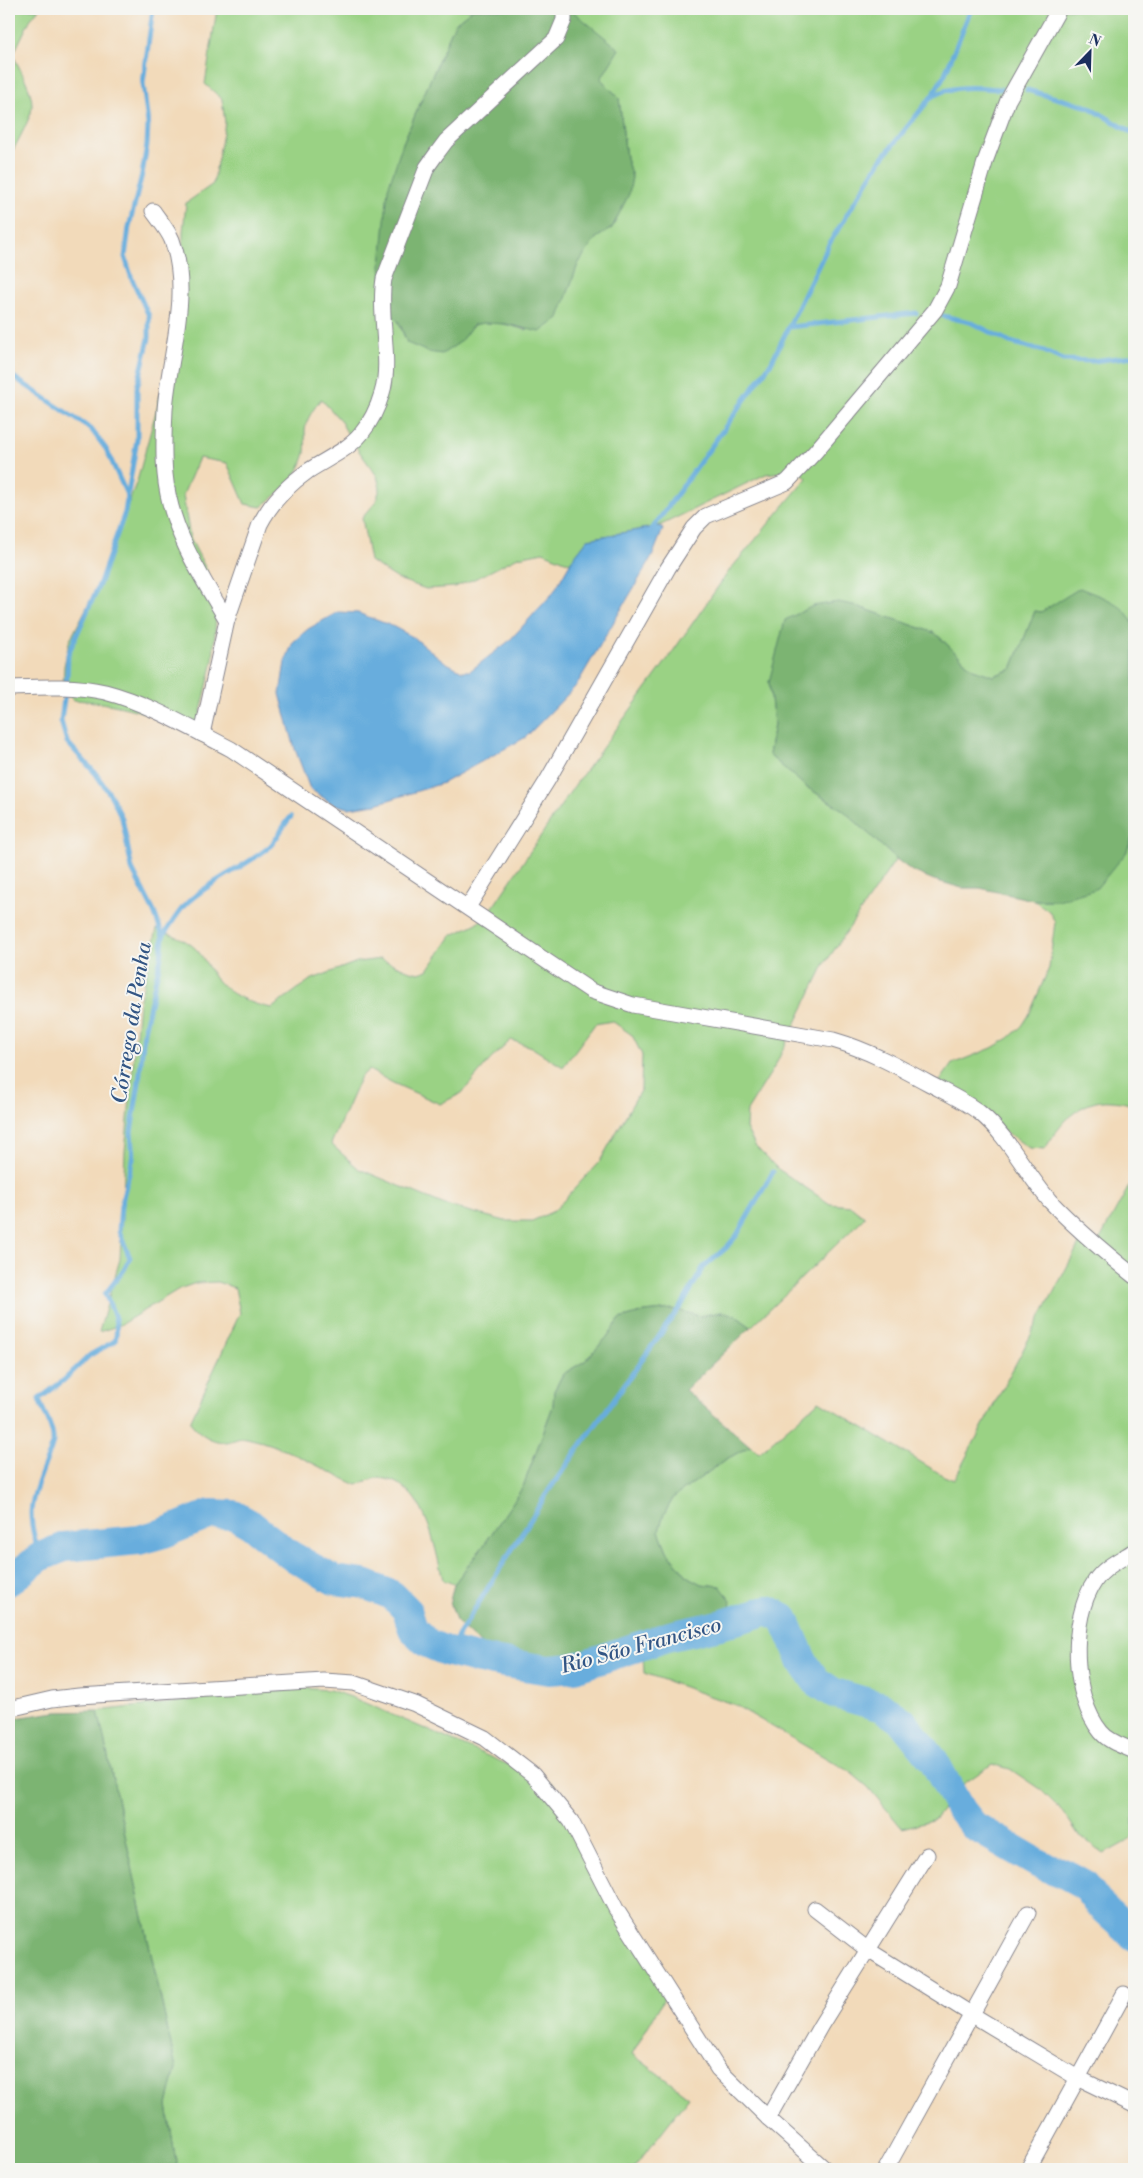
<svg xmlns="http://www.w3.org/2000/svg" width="1143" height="2178" viewBox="0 0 1143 2178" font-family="'Libre Bodoni',serif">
<rect width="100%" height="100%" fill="#f6f6f2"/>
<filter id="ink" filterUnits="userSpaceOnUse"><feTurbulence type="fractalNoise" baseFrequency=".02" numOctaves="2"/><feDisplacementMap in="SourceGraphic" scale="10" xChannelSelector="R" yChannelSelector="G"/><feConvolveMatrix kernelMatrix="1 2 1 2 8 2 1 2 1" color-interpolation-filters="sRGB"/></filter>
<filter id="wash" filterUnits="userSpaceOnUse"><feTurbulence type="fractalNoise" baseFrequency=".0096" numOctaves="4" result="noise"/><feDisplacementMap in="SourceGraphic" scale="20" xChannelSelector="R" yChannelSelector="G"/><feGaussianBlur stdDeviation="1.12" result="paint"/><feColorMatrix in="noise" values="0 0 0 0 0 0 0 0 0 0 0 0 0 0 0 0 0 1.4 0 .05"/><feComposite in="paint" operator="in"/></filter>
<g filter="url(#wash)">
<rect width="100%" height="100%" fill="#f2daba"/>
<!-- green -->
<g fill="#9ad284" stroke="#5a8071" fill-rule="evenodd">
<path d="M9 9H39L30 20 13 55C20 70 33 90 32 107 32 116 14 149 9 157Z"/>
<path d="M217 9H473L455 23 403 143 393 315 398 321 407 343H459C463 337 468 328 475 325 489 318 511 326 526 330L567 294 578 264 596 238 612 228 632 177 626 158 619 98 601 79 570 9H1134V625L1130 617 1060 602 1041 612 1035 611 1012 669 993 676 973 669 935 633 853 605 769 681 774 724 769 755 805 786 843 810 896 859 824 965 775 1066 747 1111 746 1128 755 1146 778 1169 830 1204 851 1206 865 1217 751 1327 736 1316 722 1312 699 1316 673 1309 645 1312 620 1319 607 1337 585 1361 563 1374 554 1391 553 1406 523 1487 484 1545 454 1584 443 1580C434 1545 426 1482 379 1478 372 1478 363 1483 357 1485 320 1469 287 1446 247 1438 240 1436 233 1442 225 1442 211 1442 198 1433 190 1422L240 1313 235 1288 217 1282 196 1283 179 1289 120 1325 99 1332 120 1259 125 1151 139 1003 157 929C170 934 184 938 195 948 204 957 208 968 215 978 228 994 252 1005 272 1008L310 980 357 962 381 959 410 971 419 973 428 970 451 936 479 922 491 910 572 789 662 667 729 571 807 478 797 470 766 474 659 526 588 539 570 563 543 552 518 557 481 576 455 587 426 589 398 579 370 561 362 518 376 502 380 488 377 476 351 440 340 420 321 399C315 407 306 419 305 430 305 437 306 446 305 453 298 479 281 492 261 507L245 504 227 463 199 458 183 495 190 538 206 569 217 602 213 661 196 732C158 715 115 702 73 700L63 685 64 666 69 642 97 587 138 478 183 311V232L186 203 213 184 225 123 222 99 205 84ZM612 1021 632 1035 642 1055 641 1089 600 1161 554 1211 532 1221H505L445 1205 359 1169 331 1144 361 1076 369 1070 393 1083 440 1104 462 1093 490 1060 511 1040 531 1047 563 1067 595 1024Z"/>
<path d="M1134 834V1107C1127 1102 1121 1102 1112 1101 1080 1098 1060 1124 1045 1149L1029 1148 938 1084 952 1064 992 1048 1009 1038 1022 1026 1029 1015 1049 968 1055 922 1049 911 1033 900H1058L1126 853Z"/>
<polygon points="1134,1177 1134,1834 1126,1842 1104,1854 1078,1834 1064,1813 1041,1790 1010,1769 992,1764 962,1785 935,1819 902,1828 868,1787 850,1772 735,1705 644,1673 643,1654 678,1645 687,1632 730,1611 720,1586 701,1584 688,1577 667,1551 659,1531 663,1516 674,1497 725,1460 750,1446 759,1453 819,1401 944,1476 954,1480 1085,1233 1098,1243"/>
<polygon points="298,1688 330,1690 351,1697 553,1784 665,1997 632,2054 689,2097 633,2169 177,2169 167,2105 176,2068 98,1711"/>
</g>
<!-- forest -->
<g fill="#7bb472" stroke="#4b7268">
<path d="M473 9H570L619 49 601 79 619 98 626 158 632 177 629 194 612 228 596 238 578 264 559 318 540 332 506 324 483 323 473 325 459 343 442 354 428 352 407 343C401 328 401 317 384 313L381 265 388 188 403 143 455 23Z"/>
<path d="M1080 588C1103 598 1123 601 1134 625V834L1126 853 1096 889 1058 900H1033L980 888H962L934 880 912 871 896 859 843 810 805 786 769 755 774 724 769 682 785 620 813 606 838 602 853 605 935 633 973 669 993 676 1012 669 1035 611 1041 612Z"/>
<polygon points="673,1309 699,1316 722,1312 736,1316 751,1327 685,1390 750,1446 725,1460 674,1497 663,1516 659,1531 667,1551 688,1577 701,1584 720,1586 731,1600 730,1612 687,1632 678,1645 643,1654 623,1650 584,1663 569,1665 555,1660 533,1658 517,1663 497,1660 456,1621 450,1601 454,1584 484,1545 523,1487 553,1406 554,1391 563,1374 585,1361 607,1337 620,1319 645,1312"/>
<polygon points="98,1711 176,2068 167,2105 177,2169 9,2169 9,1719 56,1712"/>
</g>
<!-- water -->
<polygon fill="#67addd" stroke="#416e9e" points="659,526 663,529 652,557 576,686 526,737 443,783 376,804 349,808 333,804 310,789 295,749 280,694 285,662 293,642 308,629 338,612 358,613 392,626 413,637 445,662 462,671 470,671 509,641 553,593 573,558 588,539"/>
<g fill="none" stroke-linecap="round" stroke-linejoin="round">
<!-- stream -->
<g stroke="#67addd" stroke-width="5">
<polyline points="1027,90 1089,107 1134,134"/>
<path d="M933 96C952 84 979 88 1001 89"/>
<polyline points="943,316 970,322 1010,342 1044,351 1063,360 1092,361 1134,356"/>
<polyline points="789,327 916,313"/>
<polyline points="9,374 91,429 106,449 127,495"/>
<polyline points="650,532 771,363 829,244 880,161 932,96 945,74 971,9"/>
<path d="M163 936C171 925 178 911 188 902 212 880 243 868 268 848 277 841 282 826 291 817"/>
<path d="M40 1557C26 1513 29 1507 45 1464 48 1456 54 1446 53 1438 52 1423 43 1413 39 1399L64 1380 90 1355 115 1341C120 1323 112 1310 105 1294L124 1270 130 1258 119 1231 121 1205 133 1158 131 1132 139 1082 144 1031 161 957 163 936 154 912 132 869 122 818 111 796 96 774 67 742 61 721 67 677 68 654 99 585 125 512 137 439V388L149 338V316L132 279 125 257 129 227 142 174 147 145 148 124 143 83 153 9"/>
<polyline points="448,1652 549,1490 685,1300 703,1268 727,1247 737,1235 773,1172"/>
</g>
<!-- river -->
<polyline stroke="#67addd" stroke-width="30" points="9,1581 40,1557 64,1547 139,1540 164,1533 211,1514 234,1515 250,1524 290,1555 334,1580 364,1584 392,1595 407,1610 413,1629 427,1643 448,1652 473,1658 549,1670 574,1668 670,1636 720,1625 768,1610 784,1618 802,1660 816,1681 834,1693 882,1707 902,1721 934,1761 958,1806 974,1826 1039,1864 1063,1873 1085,1885 1098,1903 1134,1936"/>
</g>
</g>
<g filter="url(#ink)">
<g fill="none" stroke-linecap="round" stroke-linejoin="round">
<defs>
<g id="street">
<path d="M153 211C159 220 168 230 172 240 192 295 169 354 165 410 164 430 163 454 165 474 170 529 200 575 227 620"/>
<path d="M9 688C40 687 74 685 105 692 148 703 192 729 231 749L591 991 633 1005 833 1040C868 1050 899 1067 930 1084 947 1093 965 1101 980 1113 1008 1136 1025 1172 1049 1200 1075 1228 1104 1252 1134 1276"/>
<path d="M202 734 227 620 260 524C271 503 288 485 308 471 326 459 348 450 361 434 370 423 378 407 382 393 392 362 378 315 384 279L427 167 437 153 446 141 556 39 564 20V9"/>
<polyline points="468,907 547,781 668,568 694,528 706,516 787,482 815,452 935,310 948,286 986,159 1008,100 1059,9"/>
<path d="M1134 1551C1120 1560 1104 1567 1095 1581 1069 1619 1072 1697 1101 1732 1109 1742 1123 1746 1134 1751"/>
<polyline points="9,1709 52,1699 79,1696 324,1681 354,1683 415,1704 485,1738 533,1775 571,1821 616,1909 718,2069 768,2118 825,2169"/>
<polyline points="815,1909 868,1950 971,2014 1076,2077 1134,2105"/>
<polyline points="768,2118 821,2025 927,1855"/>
<polyline points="886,2169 1028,1913"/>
<polyline points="1028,2169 1124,1994"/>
</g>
</defs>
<!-- street casing -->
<use href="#street" stroke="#86848c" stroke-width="17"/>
<!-- street -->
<use href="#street" stroke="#fff" stroke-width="15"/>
</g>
</g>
<g text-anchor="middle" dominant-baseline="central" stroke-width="4" stroke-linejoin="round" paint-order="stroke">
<!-- water labels -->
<g font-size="21" font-style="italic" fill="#325584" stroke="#f6f6f2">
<text transform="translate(132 1023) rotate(-81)">Córrego da Penha</text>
<text transform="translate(641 1646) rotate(-15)">Rio São Francisco</text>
</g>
</g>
<!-- margin -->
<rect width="1143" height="2178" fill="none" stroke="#f6f6f2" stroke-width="30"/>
<!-- north arrow -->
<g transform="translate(1090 52) rotate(23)" stroke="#f6f6f2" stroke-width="4" paint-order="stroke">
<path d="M0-4L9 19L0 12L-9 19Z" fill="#1b2f5e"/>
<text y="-8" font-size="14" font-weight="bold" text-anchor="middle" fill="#1b2f5e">N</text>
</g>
</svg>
